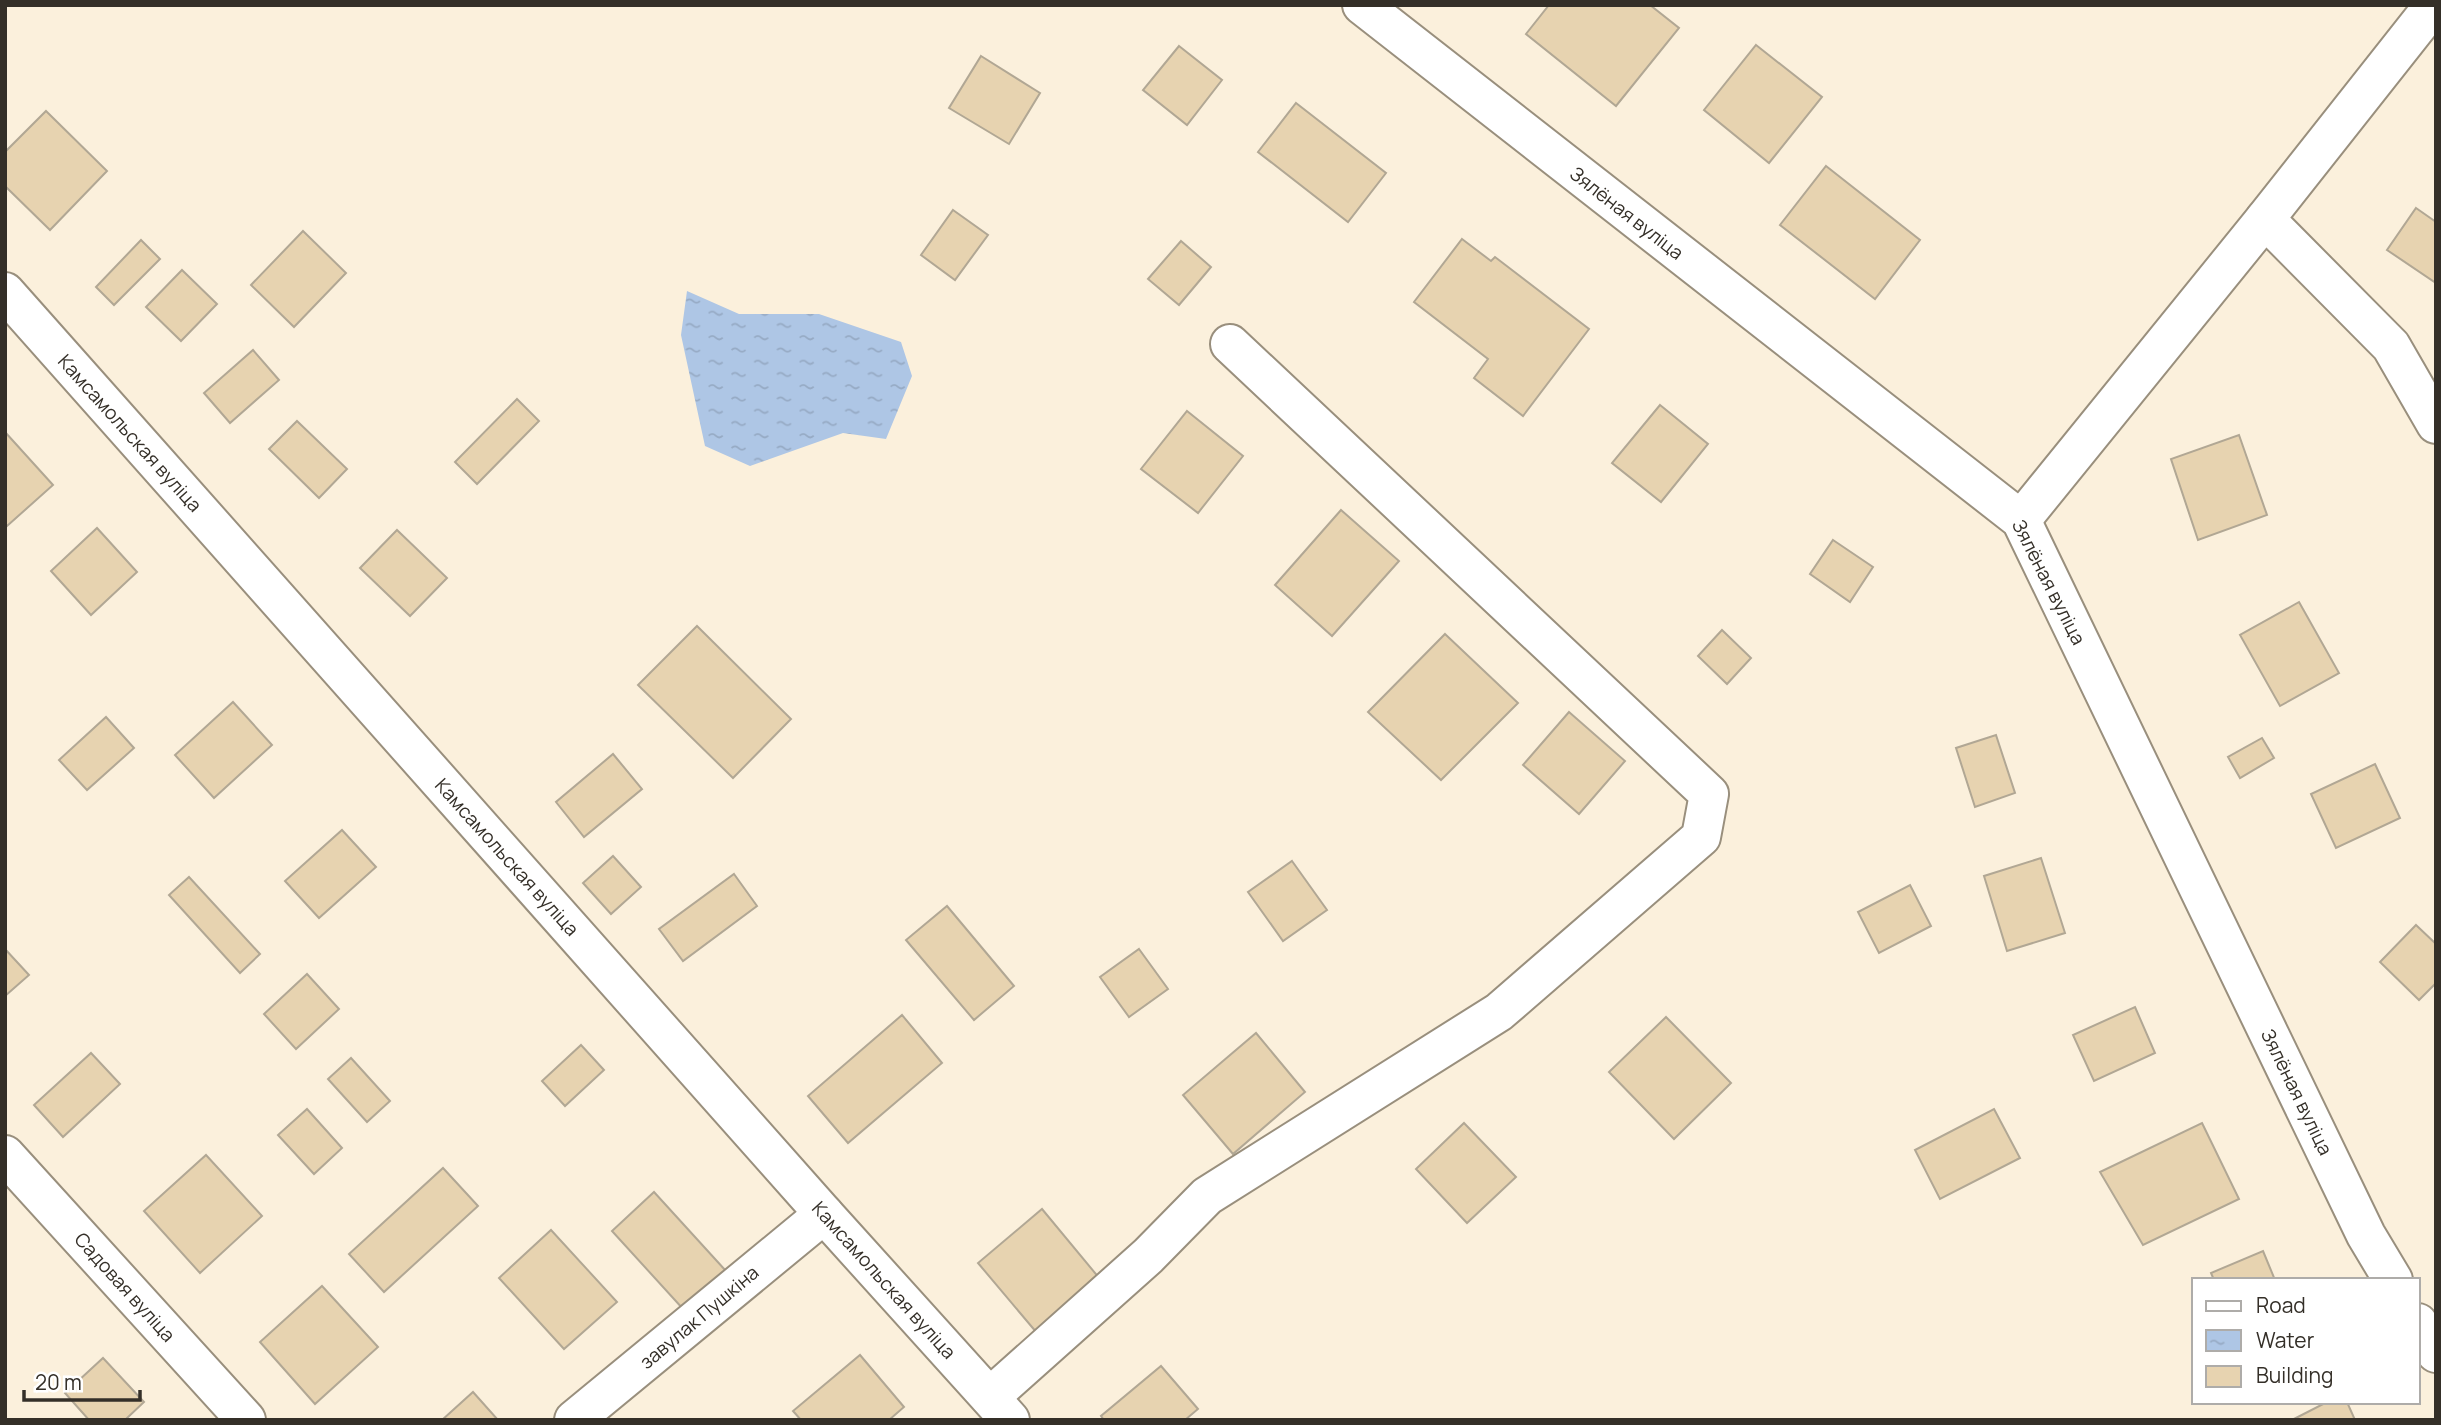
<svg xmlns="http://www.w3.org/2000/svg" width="2441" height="1425" viewBox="0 0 2441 1425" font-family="Manrope,sans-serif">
<defs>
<pattern id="water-ripples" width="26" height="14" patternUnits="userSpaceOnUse" patternTransform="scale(1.75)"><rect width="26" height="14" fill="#aec6e5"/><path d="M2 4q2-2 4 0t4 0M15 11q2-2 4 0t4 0" fill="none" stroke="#96aac4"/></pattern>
</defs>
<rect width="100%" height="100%" fill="#fbf0dc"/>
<!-- water -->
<polygon fill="url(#water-ripples)" points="687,291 739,314 819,314 901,342 912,376 886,439 843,433 750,466 705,446 681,335"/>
<!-- building -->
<g fill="#e7d3b0" stroke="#b1a794" stroke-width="2">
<polygon points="1549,5 1650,5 1679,28 1616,106 1526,34"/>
<polygon points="1756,45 1822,97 1769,163 1704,110"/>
<polygon points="1179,46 1222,80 1187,125 1143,90"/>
<polygon points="981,56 1040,93 1009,144 949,108"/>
<polygon points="1296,103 1386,173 1348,222 1258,152"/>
<polygon points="46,111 107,171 50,230 5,186 5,152"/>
<polygon points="1826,166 1920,240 1875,299 1780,225"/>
<polygon points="2416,208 2436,222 2436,283 2387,250"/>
<polygon points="953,210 988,235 955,280 921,255"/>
<polygon points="303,231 346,273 294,327 251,285"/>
<polygon points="1462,239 1491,261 1495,257 1589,329 1523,416 1474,378 1488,359 1414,302"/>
<polygon points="141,240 160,259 114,305 96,287"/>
<polygon points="1181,241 1211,267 1179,305 1148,279"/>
<polygon points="182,270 217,304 181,341 146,307"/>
<polygon points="253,350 279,380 230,423 204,393"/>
<polygon points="517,399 539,421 477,484 455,462"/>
<polygon points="1660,405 1708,444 1661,502 1612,463"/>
<polygon points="1187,411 1243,456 1198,513 1141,469"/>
<polygon points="297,421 347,469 319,498 269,449"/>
<polygon points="5,432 53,485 7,526 5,523"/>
<polygon points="2239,435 2267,515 2198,540 2171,459"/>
<polygon points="1341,510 1399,561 1332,636 1275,585"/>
<polygon points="97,528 137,572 91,615 51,571"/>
<polygon points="397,530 447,578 410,616 360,568"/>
<polygon points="1833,540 1873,567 1850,602 1810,574"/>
<polygon points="2299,602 2339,673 2280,706 2240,635"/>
<polygon points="697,626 791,719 733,778 638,685"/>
<polygon points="1722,630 1751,658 1727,684 1698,656"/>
<polygon points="1445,634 1518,703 1441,780 1368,712"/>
<polygon points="233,702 272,745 214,798 175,755"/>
<polygon points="1569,712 1625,761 1579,814 1523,765"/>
<polygon points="106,717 134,748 87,790 59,760"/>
<polygon points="1996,735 2015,793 1975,807 1956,748"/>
<polygon points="2262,738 2274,758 2240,778 2228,757"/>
<polygon points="613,754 642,789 584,837 556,802"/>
<polygon points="2375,764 2400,818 2336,848 2311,794"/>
<polygon points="342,830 376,867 319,918 285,881"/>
<polygon points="613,856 641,887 611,914 583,883"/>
<polygon points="2041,858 2065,933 2007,951 1984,876"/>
<polygon points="1292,861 1327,910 1283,941 1248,892"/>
<polygon points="734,874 757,906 683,961 659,929"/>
<polygon points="189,877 260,954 240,973 169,895"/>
<polygon points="1910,885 1931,926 1879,953 1858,912"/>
<polygon points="947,906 1014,986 974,1020 906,940"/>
<polygon points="2416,925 2436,944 2436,983 2419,1000 2380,962"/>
<polygon points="5,949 29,975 5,996"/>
<polygon points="1139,949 1168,989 1129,1017 1100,977"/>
<polygon points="307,974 339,1009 296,1049 264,1014"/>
<polygon points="2135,1007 2155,1053 2094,1081 2073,1035"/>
<polygon points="902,1015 942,1063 848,1143 808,1096"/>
<polygon points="1666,1017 1731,1083 1674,1139 1609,1072"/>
<polygon points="1256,1033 1305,1092 1233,1154 1183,1095"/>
<polygon points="581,1045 604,1070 565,1106 542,1081"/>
<polygon points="91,1053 120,1084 63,1137 34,1105"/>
<polygon points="351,1058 390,1101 367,1122 328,1079"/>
<polygon points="307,1109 342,1148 314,1174 278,1135"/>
<polygon points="1994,1109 2020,1158 1940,1199 1915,1150"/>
<polygon points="1464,1123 1516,1177 1467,1223 1416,1169"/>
<polygon points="2202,1123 2239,1199 2143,1245 2100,1172"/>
<polygon points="206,1155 262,1216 200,1273 144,1211"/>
<polygon points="443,1168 478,1206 384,1292 349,1254"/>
<polygon points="654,1192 726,1271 684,1310 612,1231"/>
<polygon points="1042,1209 1100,1279 1037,1333 978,1263"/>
<polygon points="551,1230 617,1302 564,1349 499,1278"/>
<polygon points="2263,1251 2275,1280 2214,1280 2211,1273"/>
<polygon points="322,1286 378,1347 315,1404 260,1342"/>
<polygon points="860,1355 904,1407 889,1420 801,1420 793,1411"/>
<polygon points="103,1358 144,1402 125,1420 89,1420 65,1393"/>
<polygon points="1161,1366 1198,1409 1185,1420 1104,1420 1101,1416"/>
<polygon points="473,1392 498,1420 442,1420"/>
<polygon points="2327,1402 2347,1402 2355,1420 2292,1420"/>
</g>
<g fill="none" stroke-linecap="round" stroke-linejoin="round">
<defs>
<g id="minor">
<polyline points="1362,5 2021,520 2366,1235 2393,1280"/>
<polyline points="2265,219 2391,346 2436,424"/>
<polyline points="5,292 824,1214 1010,1420"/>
<polyline points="2021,520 2265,219 2434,5"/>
<polyline points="5,1155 246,1420"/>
<polyline points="2418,1323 2436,1353"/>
<polyline points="990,1397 1148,1256 1207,1196 1499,1012 1701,837 1709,794 1230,344"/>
<polyline points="574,1420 824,1214"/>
</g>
</defs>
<!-- minor casing -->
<use href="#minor" stroke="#998f7d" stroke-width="42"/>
<!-- minor -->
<use href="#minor" stroke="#fff" stroke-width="38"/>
</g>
<g text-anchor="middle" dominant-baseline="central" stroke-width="5" stroke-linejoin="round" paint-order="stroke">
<!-- street labels -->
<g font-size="19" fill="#342f28" stroke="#fff">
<text transform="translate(1627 213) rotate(38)">Зялёная вуліца</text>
<text transform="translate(130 433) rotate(48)">Камсамольская вуліца</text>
<text transform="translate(2049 582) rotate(63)">Зялёная вуліца</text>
<text transform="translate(507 857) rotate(48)">Камсамольская вуліца</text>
<text transform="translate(2297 1092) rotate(64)">Зялёная вуліца</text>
<text transform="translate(884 1280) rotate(48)">Камсамольская вуліца</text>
<text transform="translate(125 1287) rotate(48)">Садовая вуліца</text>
<text transform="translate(699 1317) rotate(-40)">завулак Пушкіна</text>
</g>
</g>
<!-- border -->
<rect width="2441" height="1425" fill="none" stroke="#342f28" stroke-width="14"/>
<!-- legend -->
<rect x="2192" y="1278" width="228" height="126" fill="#ffffff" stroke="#aeaca9" stroke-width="2"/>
<rect x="2206" y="1301" width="35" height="10" fill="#ffffff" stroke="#aeaca9" stroke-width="2"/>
<text x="2256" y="1313" font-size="21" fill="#342f28">Road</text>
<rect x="2206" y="1330" width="35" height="21" fill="url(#water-ripples)" stroke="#aeaca9" stroke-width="2"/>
<text x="2256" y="1348" font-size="21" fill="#342f28">Water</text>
<rect x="2206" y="1366" width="35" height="21" fill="#e7d3b0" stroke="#aeaca9" stroke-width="2"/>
<text x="2256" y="1383" font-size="21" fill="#342f28">Building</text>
<!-- scale -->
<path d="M24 1390v10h116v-10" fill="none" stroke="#342f28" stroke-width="3.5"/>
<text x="35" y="1390" font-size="21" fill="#342f28" stroke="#ffffff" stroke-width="5" paint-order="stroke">20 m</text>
</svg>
